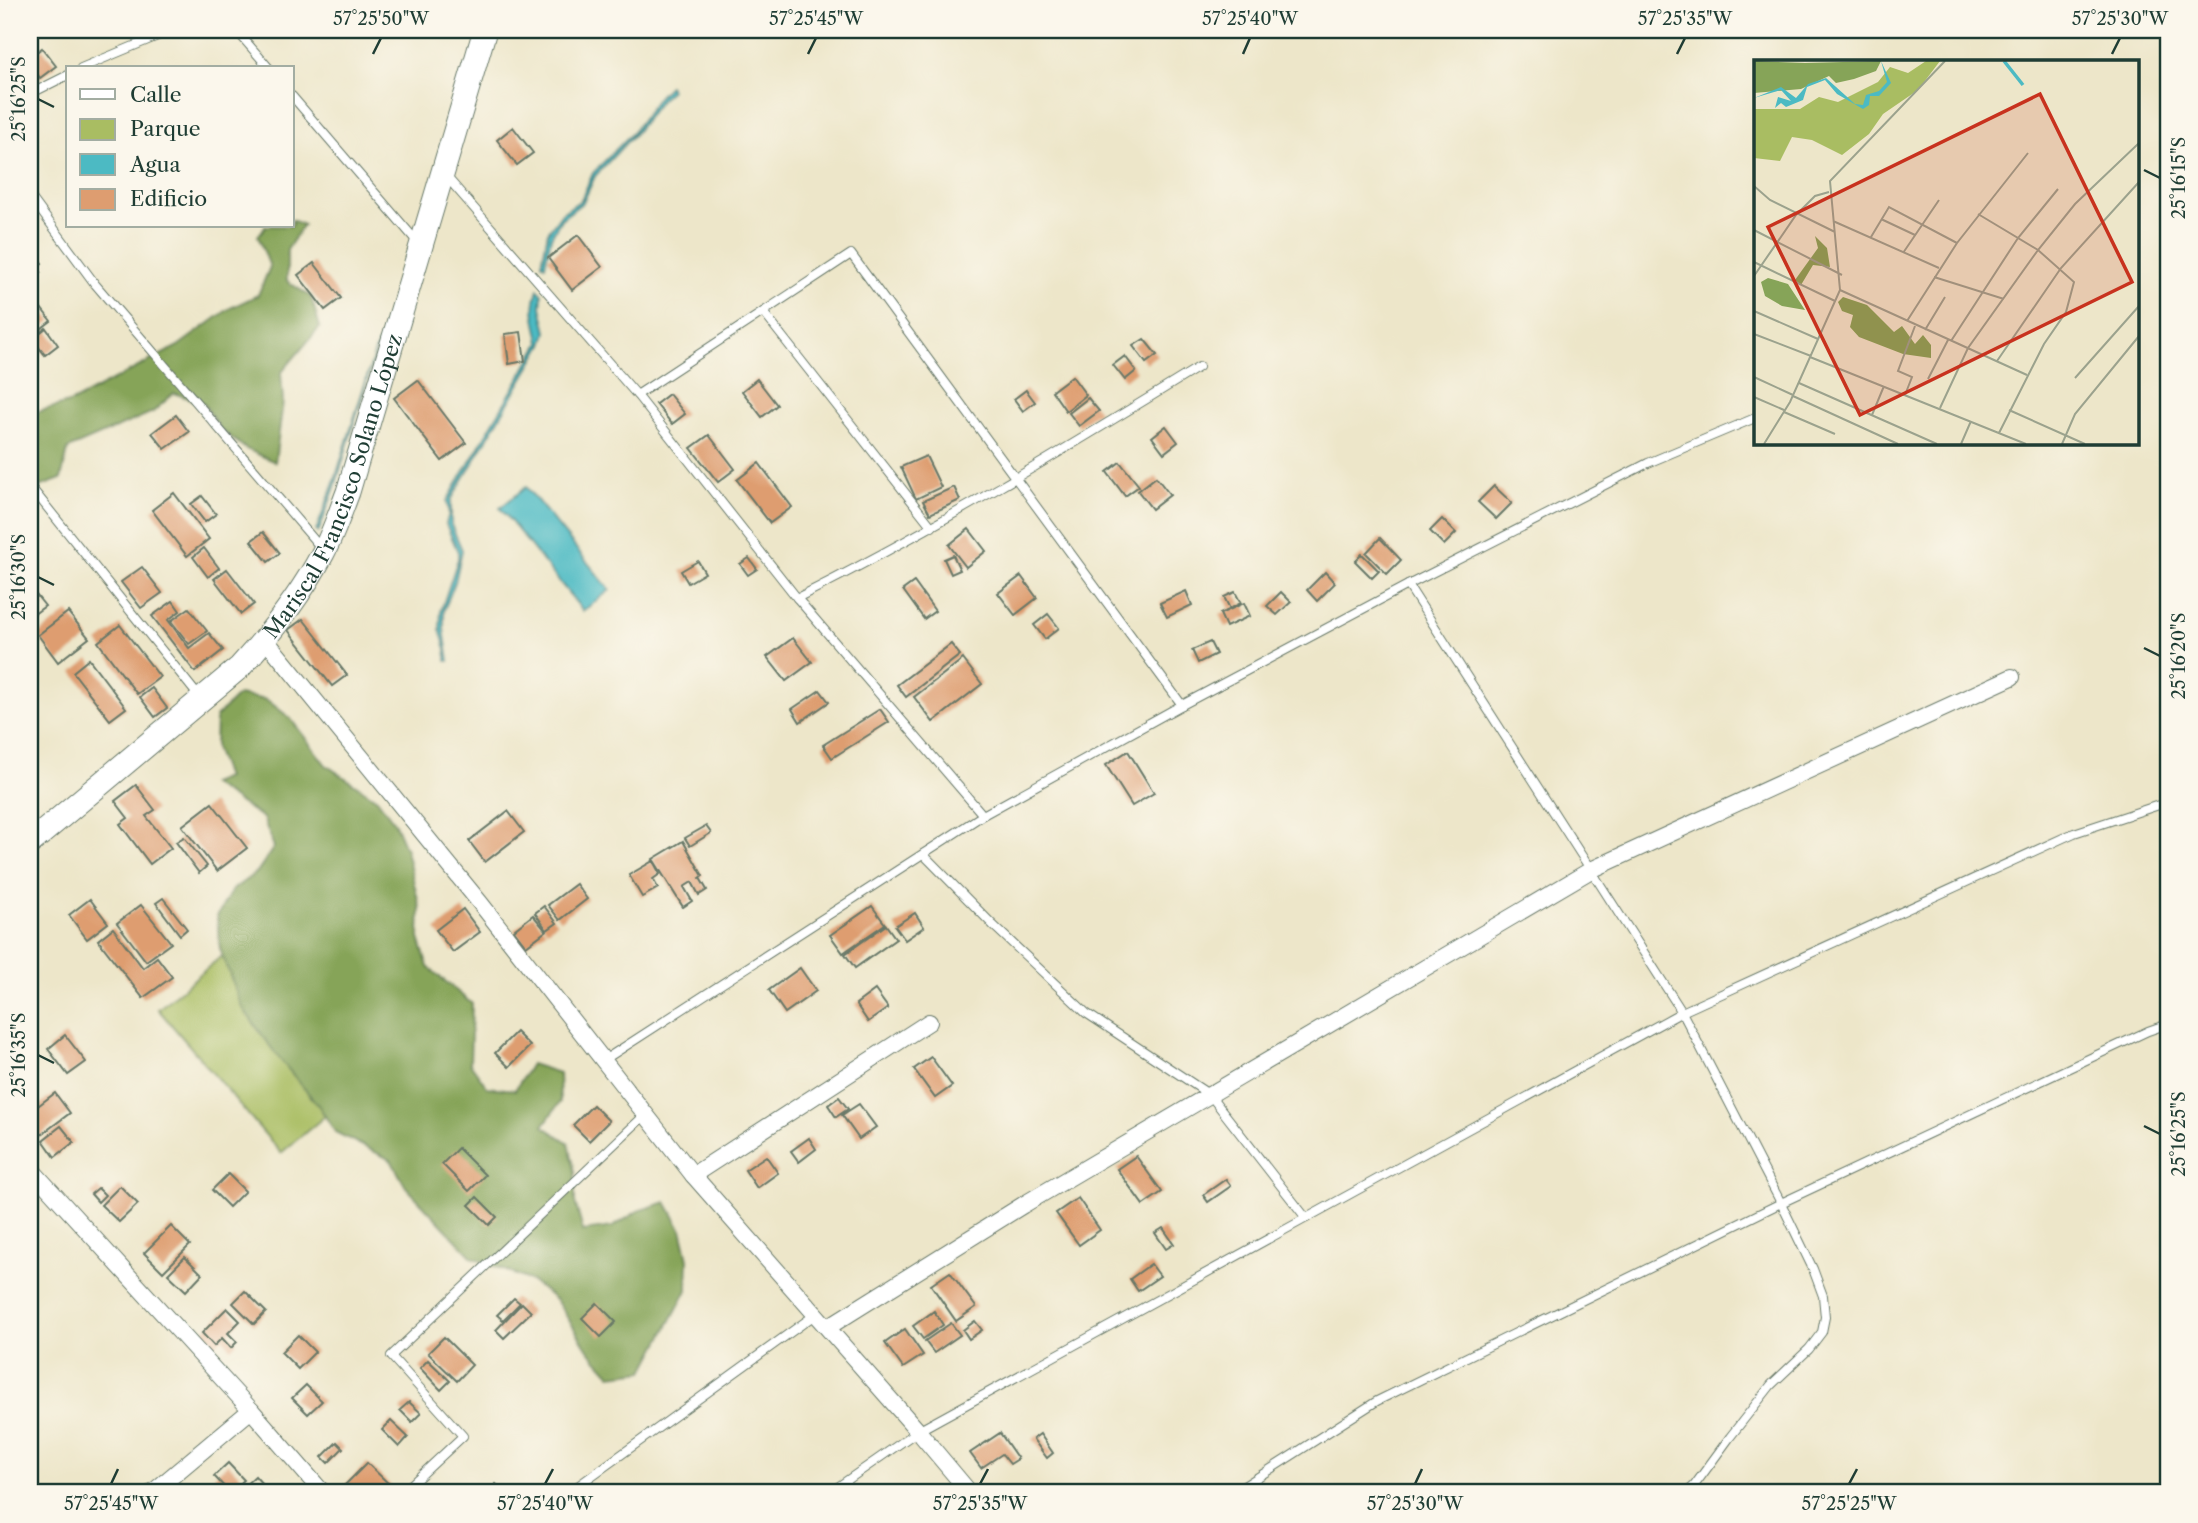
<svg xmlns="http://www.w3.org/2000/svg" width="2198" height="1523" viewBox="0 0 2198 1523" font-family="'Libre Caslon Text',serif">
<rect width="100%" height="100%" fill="#fbf7ec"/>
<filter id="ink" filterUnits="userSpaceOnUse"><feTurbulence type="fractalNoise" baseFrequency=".0143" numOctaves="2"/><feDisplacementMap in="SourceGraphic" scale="14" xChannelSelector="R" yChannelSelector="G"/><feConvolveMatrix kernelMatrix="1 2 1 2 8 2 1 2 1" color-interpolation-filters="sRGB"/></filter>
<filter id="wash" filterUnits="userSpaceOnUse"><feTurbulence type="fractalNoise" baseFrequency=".00686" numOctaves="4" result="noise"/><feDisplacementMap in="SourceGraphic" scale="28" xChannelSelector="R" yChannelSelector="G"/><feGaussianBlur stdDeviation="1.57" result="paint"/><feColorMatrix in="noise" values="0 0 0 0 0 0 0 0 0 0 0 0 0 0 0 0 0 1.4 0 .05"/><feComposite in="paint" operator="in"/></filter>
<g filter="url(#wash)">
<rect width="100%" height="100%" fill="#ede6c9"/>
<!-- green -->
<polygon fill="#a9bd62" stroke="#647d4b" stroke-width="2" points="228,951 350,1095 281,1153 158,1009"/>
<!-- forest -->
<g fill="#86a458" stroke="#527046" stroke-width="2">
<polygon points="292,220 303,225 287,250 287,281 311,297 320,327 281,373 283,402 275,462 246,449 221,430 204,404 174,393 153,412 68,449 61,479 31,490 30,414 72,402 178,346 230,308 258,295 270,267 258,236 266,226 292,226"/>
<polygon points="238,695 267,700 290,718 326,765 377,799 394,822 406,850 420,908 419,938 428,967 472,1004 470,1063 487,1087 515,1090 531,1064 559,1073 560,1102 543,1126 569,1143 575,1172 575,1202 583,1231 613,1227 638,1211 666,1202 681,1229 688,1259 687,1290 644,1371 611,1375 589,1351 556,1300 531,1281 472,1257 406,1187 391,1160 335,1132 318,1105 278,1057 242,1007 220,949 217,916 232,890 257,872 274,847 263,818 211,784 226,778 215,748 216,717"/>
</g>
<!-- water -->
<g fill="#4cbac3" stroke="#367c7c" stroke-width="2">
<polygon points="669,86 671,90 661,99 636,132 595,176 583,202 561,219 551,237 545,265 542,263 548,232 562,213 581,200 593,173 633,132 659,96"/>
<path d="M538 289 542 294 541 307 547 332 543 344 451 500V525L462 550 455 582 444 610V629L449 661H446V649L440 629 441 611 458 559V552L446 524 449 514 447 501 540 343C537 320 530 314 538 289Z"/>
<polygon points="378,342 335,487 318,533 316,531 333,486"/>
<polygon points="526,487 610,590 583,611 500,508"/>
</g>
<g id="blocks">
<!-- building -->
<g fill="#de9d70">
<polygon points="42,48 56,66 40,78 30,64 30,57"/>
<polygon points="513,127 533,153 517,165 497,140"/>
<polygon points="578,235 602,267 572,290 548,258"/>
<polygon points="30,247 42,263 37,267 41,272 30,281"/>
<polygon points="314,263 341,298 325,310 298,275"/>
<polygon points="38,304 51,321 30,337 30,310"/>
<polygon points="46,328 58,345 45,355 32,339"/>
<polygon points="521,332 525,361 509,364 505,334"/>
<polygon points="1144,339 1157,355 1146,363 1133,346"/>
<polygon points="1125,356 1136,371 1125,380 1113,365"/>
<polygon points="1072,376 1086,395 1066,411 1052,391"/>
<polygon points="757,379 777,405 762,417 742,391"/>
<polygon points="418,380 466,443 442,461 394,398"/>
<polygon points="1026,390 1035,402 1023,411 1014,399"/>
<polygon points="669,394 685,414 672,424 656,404"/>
<polygon points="1088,398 1099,411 1079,426 1069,413"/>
<polygon points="176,415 189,432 165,449 152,433"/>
<polygon points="1166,426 1178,442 1164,453 1152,437"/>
<polygon points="709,435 735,469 718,482 691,448"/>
<polygon points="926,456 941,487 916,499 901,467"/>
<polygon points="1120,462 1139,486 1125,496 1107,472"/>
<polygon points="759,463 792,507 770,523 737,480"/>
<polygon points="1156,477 1170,495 1152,509 1138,491"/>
<polygon points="1494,486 1512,503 1496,519 1478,502"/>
<polygon points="954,487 960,500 930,514 923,501"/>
<polygon points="174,493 209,539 187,556 152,510"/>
<polygon points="202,496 216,514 205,522 191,504"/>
<polygon points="1442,519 1456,533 1444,545 1430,531"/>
<polygon points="969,529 986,551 966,567 949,545"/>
<polygon points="263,532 280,553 268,562 251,541"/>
<polygon points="1380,538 1401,560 1387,574 1366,553"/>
<polygon points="204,548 219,568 208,577 193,557"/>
<polygon points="1362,554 1379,571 1372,578 1355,561"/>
<polygon points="953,555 960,570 951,574 944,559"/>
<polygon points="749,558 757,569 748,575 740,564"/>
<polygon points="698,561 705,573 688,583 681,571"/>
<polygon points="142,567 162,593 141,608 121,582"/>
<polygon points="227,569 254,604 241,614 214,579"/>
<polygon points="1325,572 1335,583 1317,601 1307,590"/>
<polygon points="1021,576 1037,598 1015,615 998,593"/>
<polygon points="914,582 935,611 924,619 903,590"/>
<polygon points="33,591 45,606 30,617 30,593"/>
<polygon points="1186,591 1192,605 1167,617 1160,603"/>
<polygon points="1235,592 1241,603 1230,609 1224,597"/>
<polygon points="1281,592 1291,602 1277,615 1267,606"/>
<polygon points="173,601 180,611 168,620 189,648 209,633 223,650 195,672 152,616"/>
<polygon points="1244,603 1250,616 1226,627 1220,614"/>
<polygon points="189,608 207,631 189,644 171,621"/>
<polygon points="68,612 89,638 58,662 38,635"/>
<polygon points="1048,614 1059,628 1045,639 1034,625"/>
<polygon points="303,619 347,675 332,686 288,630"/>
<polygon points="120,625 160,677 137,694 98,642"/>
<polygon points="793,638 812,662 786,681 767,657"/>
<polygon points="1210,642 1216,654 1198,663 1192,650"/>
<polygon points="951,644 960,655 906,697 897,685"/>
<polygon points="89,659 126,708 110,720 73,672"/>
<polygon points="963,659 982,684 933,722 914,697"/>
<polygon points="152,688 167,708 155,717 140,697"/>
<polygon points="820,690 829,702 800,722 792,709"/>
<polygon points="880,709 889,722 832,758 823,745"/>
<polygon points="1128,751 1154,793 1132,806 1106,765"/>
<polygon points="136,785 155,810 146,816 171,848 150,864 120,824 128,818 115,801"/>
<polygon points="212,803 247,848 217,871 182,826"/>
<polygon points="508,811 524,832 485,862 469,841"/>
<polygon points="706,826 711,833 690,846 685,838"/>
<polygon points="184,837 207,866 199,873 176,842"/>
<polygon points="683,841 703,876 700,878 707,890 699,895 692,882 684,887 692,901 683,907 653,859"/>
<polygon points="653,861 660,874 653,879 658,888 642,897 629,875"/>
<polygon points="576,884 587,899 560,920 548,905"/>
<polygon points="163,898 187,929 180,935 156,903"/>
<polygon points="90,899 108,923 87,939 69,915"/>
<polygon points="141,905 171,943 146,961 117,923"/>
<polygon points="544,906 557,923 547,930 535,913"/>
<polygon points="872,906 885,924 843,953 830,935"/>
<polygon points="463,909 480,932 453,952 436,930"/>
<polygon points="915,913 924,927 905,940 895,926"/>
<polygon points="533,915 546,931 526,946 514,930"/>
<polygon points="886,925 896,939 855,968 845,954"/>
<polygon points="113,928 143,968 157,957 172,977 143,998 98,940"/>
<polygon points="800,968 816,991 785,1013 769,990"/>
<polygon points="875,990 888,1008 868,1022 856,1004"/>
<polygon points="516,1032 530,1046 509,1067 495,1053"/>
<polygon points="65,1035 86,1062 68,1075 48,1049"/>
<polygon points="931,1057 952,1086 935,1098 914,1069"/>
<polygon points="55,1093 70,1113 38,1137 30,1127 30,1112"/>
<polygon points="839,1097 848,1109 836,1117 828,1105"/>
<polygon points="859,1104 876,1127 859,1139 842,1115"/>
<polygon points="593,1105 609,1121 589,1141 573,1125"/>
<polygon points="61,1126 74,1142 55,1157 43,1140"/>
<polygon points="809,1138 816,1149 799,1162 791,1151"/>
<polygon points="458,1148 485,1175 469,1191 442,1164"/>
<polygon points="766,1156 778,1173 757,1188 745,1170"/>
<polygon points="1136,1156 1162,1192 1143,1205 1117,1169"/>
<polygon points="228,1174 245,1191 229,1207 212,1190"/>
<polygon points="1226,1179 1231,1186 1208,1202 1203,1195"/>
<polygon points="120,1186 138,1204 119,1222 101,1205"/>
<polygon points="98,1188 105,1195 98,1202 91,1194"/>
<polygon points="477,1197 497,1217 489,1225 469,1205"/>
<polygon points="1078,1198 1100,1230 1079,1245 1056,1213"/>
<polygon points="171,1226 190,1245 163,1272 144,1253"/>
<polygon points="1163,1228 1174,1244 1166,1249 1155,1233"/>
<polygon points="185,1257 202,1274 186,1291 168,1274"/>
<polygon points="1151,1264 1160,1276 1138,1291 1130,1279"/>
<polygon points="950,1272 976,1307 956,1321 931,1285"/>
<polygon points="245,1291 266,1312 254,1324 233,1303"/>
<polygon points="514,1298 520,1303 503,1320 497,1315"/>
<polygon points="522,1303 531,1312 504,1338 496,1330"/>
<polygon points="597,1303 616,1322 601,1337 582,1318"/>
<polygon points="227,1308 240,1321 228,1333 237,1342 231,1348 222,1338 214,1346 202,1333"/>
<polygon points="934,1311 943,1325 923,1339 913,1326"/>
<polygon points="975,1321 982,1330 969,1339 963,1330"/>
<polygon points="951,1323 960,1335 934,1353 925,1341"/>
<polygon points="905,1329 923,1355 903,1368 885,1343"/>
<polygon points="298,1335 315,1352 298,1369 281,1352"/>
<polygon points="444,1337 472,1365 457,1381 428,1353"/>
<polygon points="428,1360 450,1381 441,1390 420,1368"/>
<polygon points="306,1385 322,1401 308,1414 292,1398"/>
<polygon points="409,1402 421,1413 412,1422 400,1410"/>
<polygon points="391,1421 408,1437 399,1447 382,1430"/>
<polygon points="1000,1433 1018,1459 1010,1464 1002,1454 981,1468 970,1453"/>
<polygon points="1040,1434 1053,1453 1047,1458 1033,1439"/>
<polygon points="337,1442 343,1448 328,1463 322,1457"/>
<polygon points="228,1463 244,1480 230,1493 214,1476"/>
<polygon points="367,1463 392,1487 386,1493 350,1493 343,1487"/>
<polygon points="255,1476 263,1485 253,1493 246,1493 242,1488"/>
<polygon points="496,1484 505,1493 487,1493"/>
</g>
</g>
</g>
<g filter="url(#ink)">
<use href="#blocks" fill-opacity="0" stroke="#677868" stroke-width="2"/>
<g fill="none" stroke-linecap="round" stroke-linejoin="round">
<defs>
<g id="lane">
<polyline points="236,30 269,68"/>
<polyline points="81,68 172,30"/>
<polyline points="30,94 68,75"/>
<polyline points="292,96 419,244"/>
<polyline points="445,175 637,395 797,598 983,815"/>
<polyline points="30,196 95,284 322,549"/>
<polyline points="763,312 932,527"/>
<polyline points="637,395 851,254 1182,705"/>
<polyline points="30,486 200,698"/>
<polyline points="1408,585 1682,1012 1781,1203 1813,1269 1823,1296 1825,1317 1822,1332 1809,1349 1771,1385 1730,1437 1694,1486 1686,1493"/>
<path d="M797 598C935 529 1067 448 1199 367"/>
<polyline points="923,854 993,925 1086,1013 1210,1095 1306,1218"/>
<polyline points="604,1060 983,815 1182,705 1408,585 1648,463 1755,418"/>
<polyline points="402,1493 463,1436 391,1356 646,1114"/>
<polyline points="568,1493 816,1314"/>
<polyline points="829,1493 918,1431 1682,1012 2074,833 2168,802"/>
<polyline points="1233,1493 1377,1401 1781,1203 2148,1031 2168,1024"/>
</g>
<g id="street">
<polyline points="265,639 481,904 693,1175 918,1431 970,1493"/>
<polyline points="30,1168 251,1410 323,1493"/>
<polyline points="693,1175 929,1022"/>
<polyline points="828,1327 1023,1205 1591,870 2012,677"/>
<polyline points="152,1493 251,1410"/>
</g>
<g id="secondary">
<path id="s1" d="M30 843 240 667C272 632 301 595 323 553 333 534 340 513 348 492L485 30"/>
</g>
</defs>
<!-- lane casing -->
<use href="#lane" stroke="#677868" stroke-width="10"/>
<!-- street casing -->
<use href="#street" stroke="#677868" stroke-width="18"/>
<!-- secondary casing -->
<use href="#secondary" stroke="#677868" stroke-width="25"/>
<!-- lane -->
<use href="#lane" stroke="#fff" stroke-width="8"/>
<!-- street -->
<use href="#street" stroke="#fff" stroke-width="16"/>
<!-- secondary -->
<use href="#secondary" stroke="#fff" stroke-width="23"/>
</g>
</g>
<!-- ticks -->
<path fill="none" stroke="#1f3d34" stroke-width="2.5" d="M373 54 381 38M808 54 816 38M1243 54 1250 38M1677 54 1685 38M2112 54 2120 38M38 99 54 107M2144 170 2160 178M38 577 54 585M2144 648 2160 656M38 1055 54 1063M2144 1126 2160 1134M111 1484 118 1469M545 1484 553 1469M980 1484 988 1469M1415 1484 1422 1469M1849 1484 1857 1469"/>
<g text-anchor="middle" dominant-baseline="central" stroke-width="5" stroke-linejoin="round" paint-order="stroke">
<!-- street labels -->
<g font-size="21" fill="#1f3d34" stroke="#fbf7ec">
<text stroke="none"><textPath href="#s1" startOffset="481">Mariscal Francisco Solano López</textPath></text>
</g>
</g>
<!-- overview -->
<g transform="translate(1754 60)">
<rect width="385" height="385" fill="#ede6c9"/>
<path d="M172 1H186L164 30 129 54 115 74 88 95 58 80 38 77 26 101 0 98V49H46L65 37 84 42 124 22 136 7 154 13Z" fill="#a9bd62"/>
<path d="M0 1 51 3 127 1 122 11 100 19 82 23 75 16 47 29 0 33ZM61 176 73 188 76 207 59 205 47 225 41 220 64 188ZM14 218 34 224 51 250 28 246 11 236 7 222ZM89 237 113 245 140 272 148 266 161 284 169 275 177 285V298L149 294 105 277 96 267 99 255 88 251 84 242Z" fill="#86a458"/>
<path d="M127 1 137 23 125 36H116L115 45 109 49 83 34 71 20 53 27 49 40 32 47 27 43 21 48 24 37 37 41 27 30 0 38 27 27 42 38 54 24 72 18 101 44 109 45 112 35 125 31 133 22Z" fill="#4cbac3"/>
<path fill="none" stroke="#4cbac3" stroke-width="3.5" d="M250 1 269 25"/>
<path fill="none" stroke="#9ba28d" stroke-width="2" d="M0 126 16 140 81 172M224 154 284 190 320 222 312 252 290 284 245 373M127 159 161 175M79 161 185 208M0 170 88 215M117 177 135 147 203 183M149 193 185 140M0 202 81 241M0 216 42 155 61 136 75 132M180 217 250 239M86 230 273 315M0 251 64 279M153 261 203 183 274 93M171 270 191 237M0 274 57 296M197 281 264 178 304 129M56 297 272 384M243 301 307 208 385 122M0 317 39 335M321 318 385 246M174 319 194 280M45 323 183 384M151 335 158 317 144 311 161 266M39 336 144 384M0 337 30 350M186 348 214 288 284 190 321 144 385 83M255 350 331 384M30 352 81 374M118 355 130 326M10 384 36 342 86 230 76 121 191 1M207 384 217 361M308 384 321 354 385 276"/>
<path fill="#c8321e" fill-opacity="0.15" stroke="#c8321e" stroke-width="3.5" d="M286 34 378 222 106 355 14 167Z"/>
<rect width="385" height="385" fill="none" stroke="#1f3d34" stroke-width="3.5"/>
</g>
<!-- margin -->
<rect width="2198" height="1523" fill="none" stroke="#fbf7ec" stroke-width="77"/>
<!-- legend -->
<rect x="66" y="66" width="228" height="161" fill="#fbf7ec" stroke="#a3ada2" stroke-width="2"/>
<rect x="80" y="89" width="35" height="10" fill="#ffffff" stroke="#a3ada2" stroke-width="2"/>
<text x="130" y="102" font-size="21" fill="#1f3d34">Calle</text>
<rect x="80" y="119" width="35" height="21" fill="#a9bd62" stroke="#a3ada2" stroke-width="2"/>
<text x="130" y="136" font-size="21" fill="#1f3d34">Parque</text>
<rect x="80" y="154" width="35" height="21" fill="#4cbac3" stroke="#a3ada2" stroke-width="2"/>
<text x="130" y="172" font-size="21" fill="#1f3d34">Agua</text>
<rect x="80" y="189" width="35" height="21" fill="#de9d70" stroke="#a3ada2" stroke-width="2"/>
<text x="130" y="206" font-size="21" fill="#1f3d34">Edificio</text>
<rect x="38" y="38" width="2122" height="1446" fill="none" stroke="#1f3d34" stroke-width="2.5"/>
<g font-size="18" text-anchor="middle" fill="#1f3d34">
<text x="381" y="25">57°25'50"W</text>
<text x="816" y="25">57°25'45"W</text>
<text x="1250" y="25">57°25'40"W</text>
<text x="1685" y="25">57°25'35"W</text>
<text x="2120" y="25">57°25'30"W</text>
<text transform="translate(19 99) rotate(-90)" y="6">25°16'25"S</text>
<text transform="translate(2179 178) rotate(-90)" y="6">25°16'15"S</text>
<text transform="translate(19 577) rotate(-90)" y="6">25°16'30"S</text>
<text transform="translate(2179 656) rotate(-90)" y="6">25°16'20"S</text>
<text transform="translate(19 1055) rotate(-90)" y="6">25°16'35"S</text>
<text transform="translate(2179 1134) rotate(-90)" y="6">25°16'25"S</text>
<text x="111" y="1510">57°25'45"W</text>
<text x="545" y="1510">57°25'40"W</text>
<text x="980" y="1510">57°25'35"W</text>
<text x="1415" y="1510">57°25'30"W</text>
<text x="1849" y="1510">57°25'25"W</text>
</g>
</svg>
